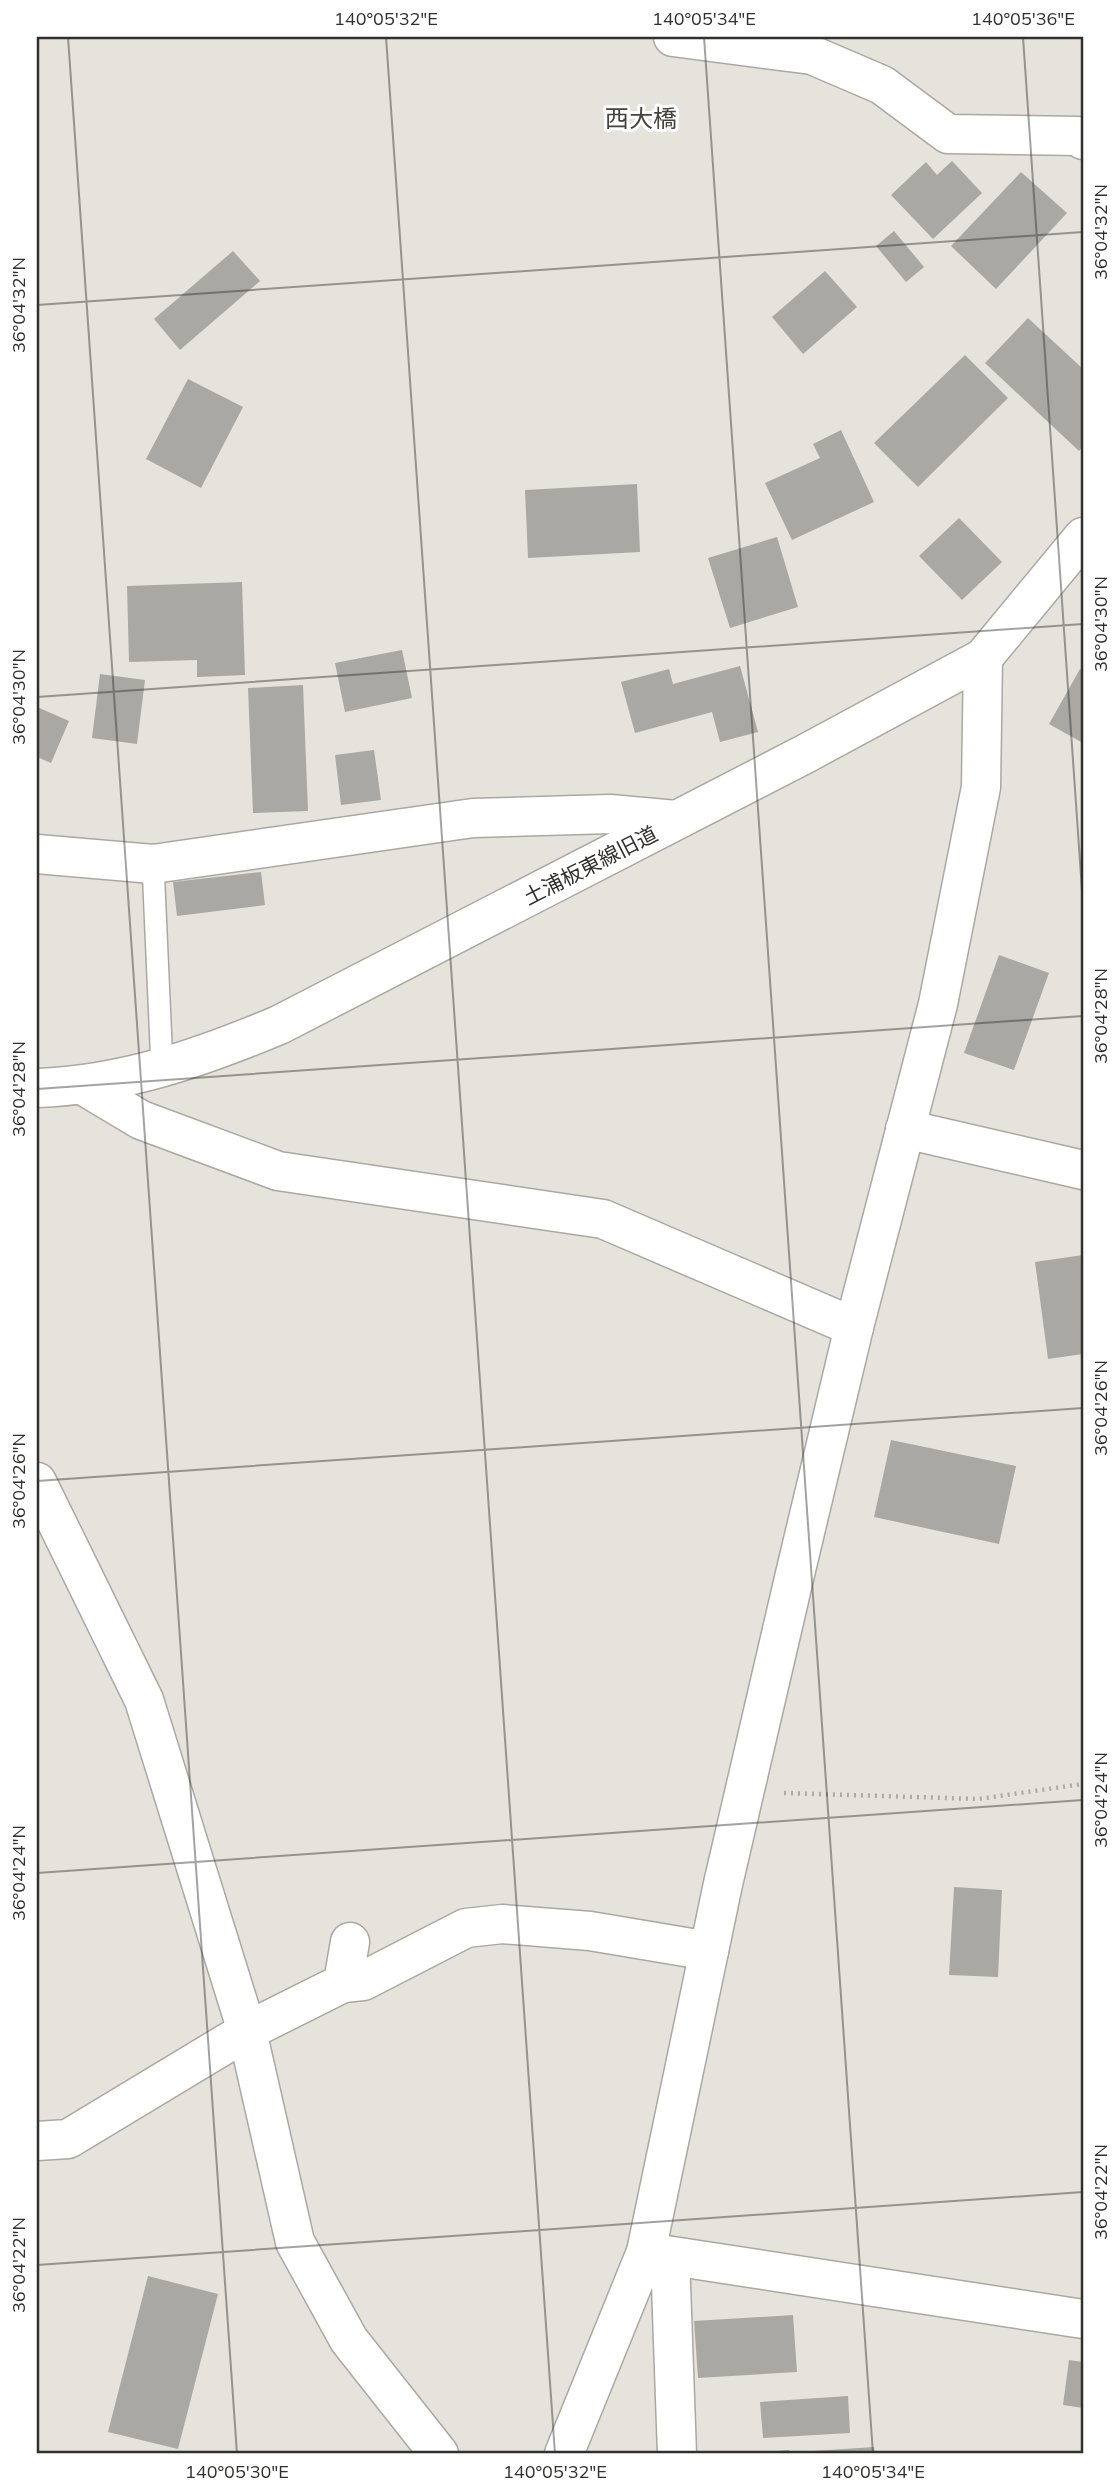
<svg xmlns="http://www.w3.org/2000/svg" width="1120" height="2491" viewBox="0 0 1120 2491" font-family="Mulish,'Noto Sans JP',sans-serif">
<rect width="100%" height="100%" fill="#e5e3dc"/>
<!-- building -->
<g fill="#aaa8a2">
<polygon points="952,161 982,193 933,239 891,195 926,162 937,175"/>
<polygon points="1021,172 1067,213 996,289 951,246"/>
<polygon points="894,231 924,267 906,282 876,246"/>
<polygon points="233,251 260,281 180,350 154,319"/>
<polygon points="825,271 857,307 803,354 772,317"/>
<polygon points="1028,318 1083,369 1083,446 1079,451 985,363"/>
<polygon points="965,355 1008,398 918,487 874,443"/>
<polygon points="188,379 243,407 201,488 146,459"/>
<polygon points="841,430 874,502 792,540 765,483 820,458 813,444"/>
<polygon points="637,484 640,552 528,558 525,490"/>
<polygon points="959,518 1002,562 962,600 919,556"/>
<polygon points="777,537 798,607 730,628 708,558"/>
<polygon points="242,582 245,675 197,677 197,660 129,662 127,586"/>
<polygon points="402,650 412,698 345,712 335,663"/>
<polygon points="740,666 758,732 720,742 712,712 635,733 621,682 669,669 673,684"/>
<polygon points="1080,669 1083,671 1083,743 1049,724"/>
<polygon points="100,674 145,680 137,744 92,738"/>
<polygon points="303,685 308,811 253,813 248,688"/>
<polygon points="37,707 69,721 51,763 37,757"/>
<polygon points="374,750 381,800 341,805 335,755"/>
<polygon points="261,872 265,905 177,916 173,882"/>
<polygon points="999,955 1049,973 1014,1070 964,1053"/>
<polygon points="1083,1255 1083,1354 1048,1359 1035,1262"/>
<polygon points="891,1440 1016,1466 999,1544 874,1517"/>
<polygon points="954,1887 1002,1890 998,1977 949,1975"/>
<polygon points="148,2276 218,2294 178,2449 108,2432"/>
<polygon points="793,2315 797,2372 698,2378 694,2321"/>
<polygon points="1069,2360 1083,2362 1083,2408 1063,2405"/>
<polygon points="848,2396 850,2433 763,2438 760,2402"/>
<polygon points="874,2447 875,2454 813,2454 813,2451"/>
<polygon points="789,2450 790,2454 765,2454 764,2452"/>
</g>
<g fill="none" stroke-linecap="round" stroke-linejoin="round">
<defs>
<polyline id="lane" points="153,864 162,1067"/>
<g id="street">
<polyline points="673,37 812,55 882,85 948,134 1078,136 1083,140"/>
<polyline points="37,854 153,864 473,818 610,814 676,820"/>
<polyline points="84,1086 141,1120 278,1171 603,1219 854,1327"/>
<polyline points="905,1129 1083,1170"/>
<polyline points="37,1482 144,1700 247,2031 295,2242 349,2340 439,2454"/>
<polyline points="343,1983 363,1981 466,1928 502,1924 590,1931 709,1951"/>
<polyline points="37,2141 68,2139 247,2031 343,1983 350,1942"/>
<polyline points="646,2252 1083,2319"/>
<polyline points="670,2256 677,2454"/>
<polyline points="564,2454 646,2252 723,1884 795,1574 854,1327 938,1004 981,787 983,658"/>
</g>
<path id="secondary" d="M37 1088C123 1085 200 1058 279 1025L805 754 983 658 1083 537"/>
</defs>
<!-- lane casing -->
<use href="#lane" stroke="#aaa8a1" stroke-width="24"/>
<!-- street casing -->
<use href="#street" stroke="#aaa8a1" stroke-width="41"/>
<!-- secondary casing -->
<use href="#secondary" stroke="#aaa8a1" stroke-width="41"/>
<!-- path -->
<polyline stroke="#acaaa5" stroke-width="4.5" stroke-dasharray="2 5" stroke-linecap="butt" points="784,1793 979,1799 1083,1784"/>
<!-- lane -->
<use href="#lane" stroke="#fff" stroke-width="21"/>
<!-- street -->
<use href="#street" stroke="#fff" stroke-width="38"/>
<!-- secondary -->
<use href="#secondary" stroke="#fff" stroke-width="38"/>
</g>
<!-- ticks -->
<path fill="none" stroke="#31302e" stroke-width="2" stroke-opacity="0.45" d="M68 37 237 2454M386 37 555 2454M704 37 873 2454M1023 37 1083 905M37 305 1083 232M37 697 1083 624M37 1089 1083 1016M37 1481 1083 1408M37 1873 1083 1800M37 2265 1083 2192"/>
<g text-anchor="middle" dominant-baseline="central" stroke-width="6" stroke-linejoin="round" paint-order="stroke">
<!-- street labels -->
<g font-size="21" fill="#31302e" stroke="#fff">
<text transform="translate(590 865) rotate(-27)">土浦板東線旧道</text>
</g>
<!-- quarter labels -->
<g font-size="24" fill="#44433d" stroke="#fff">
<text x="641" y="118">西大橋</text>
</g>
</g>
<!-- border -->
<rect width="1120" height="2491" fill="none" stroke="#ffffff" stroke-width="77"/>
<rect x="38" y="38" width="1044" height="2414" fill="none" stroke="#31302e" stroke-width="2.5"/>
<g font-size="18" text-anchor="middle" fill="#31302e">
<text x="386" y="25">140°05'32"E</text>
<text x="704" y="25">140°05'34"E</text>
<text x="1023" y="25">140°05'36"E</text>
<text transform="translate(1101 232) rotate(-90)" y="6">36°04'32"N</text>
<text transform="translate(19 305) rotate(-90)" y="6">36°04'32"N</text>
<text transform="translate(1101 624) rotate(-90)" y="6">36°04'30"N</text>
<text transform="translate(19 697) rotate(-90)" y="6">36°04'30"N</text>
<text transform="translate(1101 1016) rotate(-90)" y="6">36°04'28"N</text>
<text transform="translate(19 1089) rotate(-90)" y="6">36°04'28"N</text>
<text transform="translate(1101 1408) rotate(-90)" y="6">36°04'26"N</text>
<text transform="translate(19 1481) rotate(-90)" y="6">36°04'26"N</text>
<text transform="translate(1101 1800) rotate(-90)" y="6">36°04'24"N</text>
<text transform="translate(19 1873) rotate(-90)" y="6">36°04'24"N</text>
<text transform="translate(1101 2192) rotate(-90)" y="6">36°04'22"N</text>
<text transform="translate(19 2265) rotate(-90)" y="6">36°04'22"N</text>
<text x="237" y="2478">140°05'30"E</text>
<text x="555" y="2478">140°05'32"E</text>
<text x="873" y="2478">140°05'34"E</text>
</g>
</svg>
